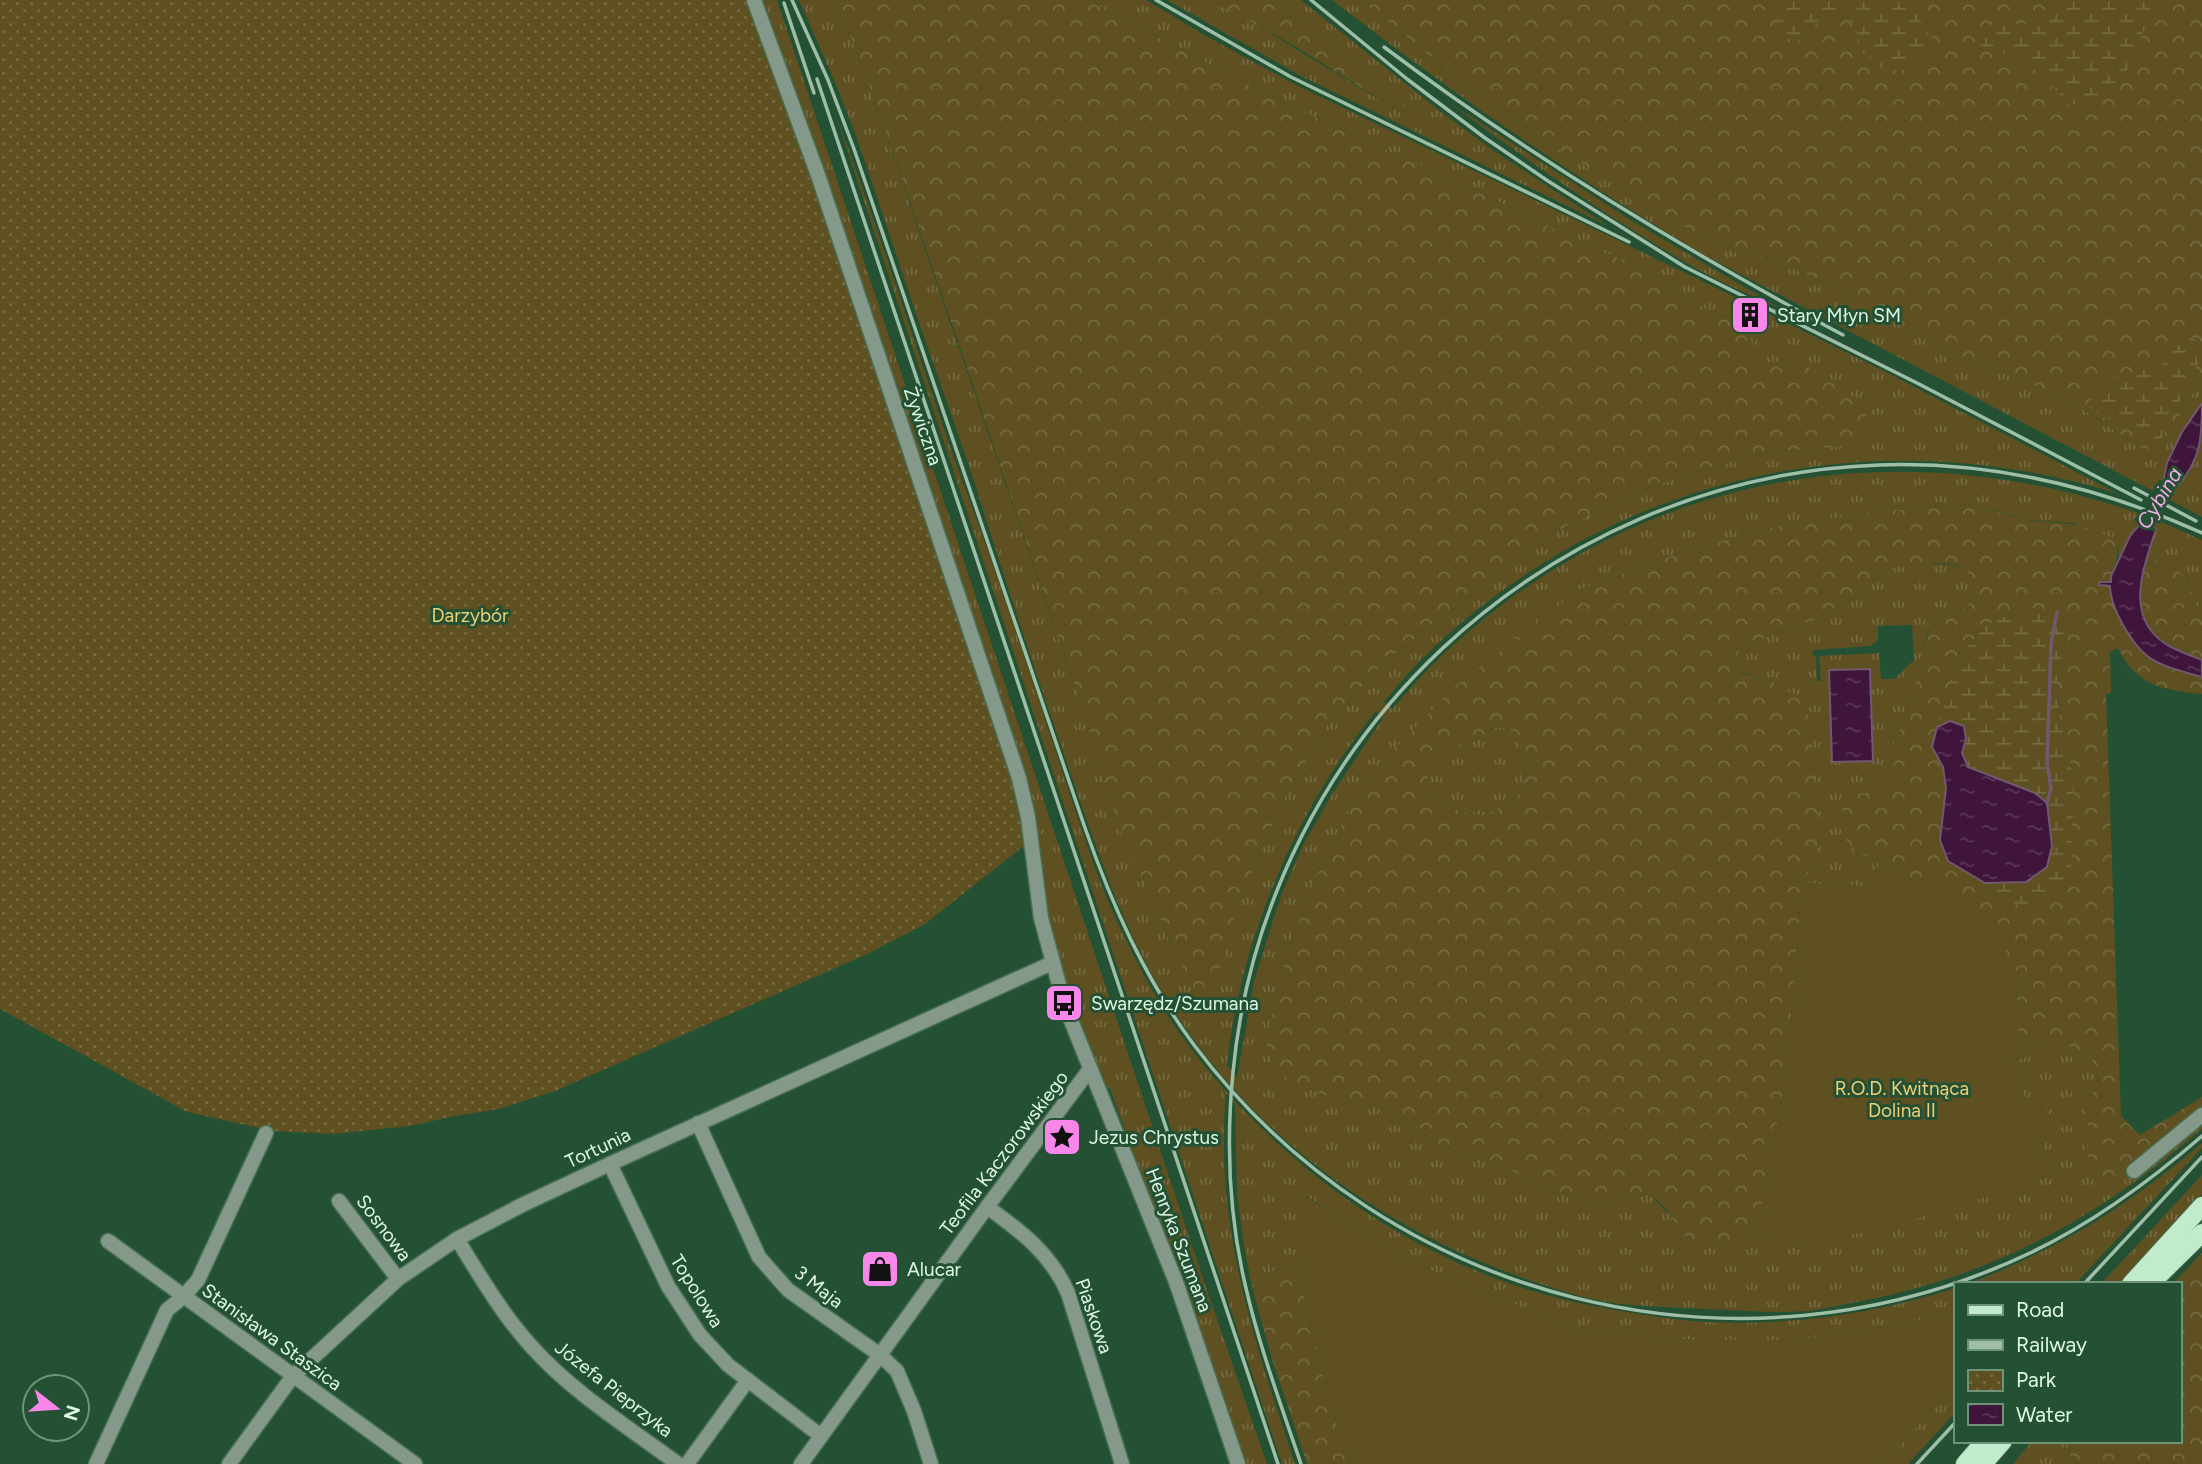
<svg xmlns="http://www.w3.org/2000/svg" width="2202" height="1464" viewBox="0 0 2202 1464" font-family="Figtree,sans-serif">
<defs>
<pattern id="grass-tufts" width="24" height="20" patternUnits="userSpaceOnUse" patternTransform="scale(1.75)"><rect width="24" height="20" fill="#5e5021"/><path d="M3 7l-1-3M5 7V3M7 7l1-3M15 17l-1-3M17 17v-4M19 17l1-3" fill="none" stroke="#756a41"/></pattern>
<pattern id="forest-crowns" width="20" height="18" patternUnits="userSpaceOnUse" patternTransform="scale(1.75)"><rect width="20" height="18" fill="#5e5021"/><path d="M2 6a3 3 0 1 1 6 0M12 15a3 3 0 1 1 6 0" fill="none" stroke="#756a41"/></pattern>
<pattern id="wetland-marsh" width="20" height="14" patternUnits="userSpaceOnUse" patternTransform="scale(1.75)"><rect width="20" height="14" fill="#5e5021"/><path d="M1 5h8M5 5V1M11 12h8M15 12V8" fill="none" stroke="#756a41"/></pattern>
<pattern id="park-dots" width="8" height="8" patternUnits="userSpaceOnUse" patternTransform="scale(1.75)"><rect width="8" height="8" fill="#5e5021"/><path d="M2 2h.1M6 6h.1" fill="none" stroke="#756a41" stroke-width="1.8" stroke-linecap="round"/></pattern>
<pattern id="water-ripples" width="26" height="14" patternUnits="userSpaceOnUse" patternTransform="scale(1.75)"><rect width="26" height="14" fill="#40153b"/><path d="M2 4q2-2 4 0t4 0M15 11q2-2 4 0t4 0" fill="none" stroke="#5b3857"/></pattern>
</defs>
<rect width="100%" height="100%" fill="#245133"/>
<!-- grass -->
<g fill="url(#grass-tufts)" fill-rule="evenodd">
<polygon points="758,0 777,0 1209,1296 1267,1464 1243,1464 1122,1132 1125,1130 1110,1088 1104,1090 1061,976 1051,940 1036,850"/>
<path d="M799 0H832L856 48 1077 692 1118 823 1150 893 1170 942 1211 994 1239 902 1287 793 1331 719 1382 664 1543 538 1635 492 1760 452 1837 447 1787 360 1767 366 1758 363 1752 354 1751 337 1738 324 1682 297 1661 277 1638 265 1597 250 1501 203 1299 110 1106 11 1092 0H1146L1206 36 1296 85 1696 278 1886 372 2118 494C1904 427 1676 461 1495 596 1455 626 1415 662 1384 702L1392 709C1401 700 1410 688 1420 678 1445 651 1473 627 1503 604 1690 464 1922 437 2141 514L2138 519 2135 518 2133 520 2140 524 2131 534 2119 557 2118 543 2072 523 2027 520 1974 505 1881 511 1765 529 1686 551 1578 590 1385 759 1344 820 1318 872 1288 951 1271 1015 1266 1045 1273 1066 1345 1102 1368 1105 1389 1112 1439 1144 1465 1154 1489 1160 1554 1192 1596 1204 1616 1201 1636 1192 1652 1196 1672 1218 1685 1237 1718 1248 1756 1233 1798 1245 2051 1176 2042 1142 2036 1140 2035 1135 2052 1129 2028 1109 2014 1060 2025 1057 2018 1034 2042 1045H2066L2090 1055 2098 1077 2087 1109 2088 1161 2177 1134 2202 1107V1129C2099 1217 1997 1274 1862 1301 1844 1304 1825 1309 1807 1311 1772 1314 1739 1310 1705 1309 1667 1307 1629 1307 1592 1299 1574 1295 1556 1289 1538 1283 1379 1231 1238 1127 1155 980 1116 910 1092 835 1066 760 1035 670 1005 581 977 490 957 429 935 369 914 308 895 251 876 193 856 136 839 90 819 45 799 0ZM1376 711 1383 718 1332 794 1303 845 1282 893 1254 981 1237 1078 1227 1065C1241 937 1295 812 1376 711Z"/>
<polygon points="1167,0 1211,0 1233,11 1410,118 1414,119 1416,117 1415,112 1275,0 1301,0 1441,112 1497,153 1608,226 1301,76"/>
<path d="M1332 0H1360L1459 79 1551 145 1705 239 1792 268 1826 284 1945 350 2038 387 2078 406 2139 447 2164 445 2202 377V403L2174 447 2167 463 2163 482 2159 480 2153 491 1706 256C1576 179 1452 93 1332 0Z"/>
<path d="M1447 101 1632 221 1785 311C1756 297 1725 285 1697 269 1610 219 1528 161 1447 101Z"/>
<path d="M833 107C873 213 907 320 943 426 962 482 984 538 1003 594 1025 659 1047 724 1068 789 1085 839 1101 891 1125 938 1141 971 1159 1005 1181 1035 1280 1173 1435 1279 1604 1308 1638 1314 1672 1320 1706 1322 1790 1326 1875 1314 1955 1288V1310L1945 1315 1852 1333 1795 1340H1693L1573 1328 1413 1263 1306 1196 1296 1264 1270 1272 1253 1291 1245 1252 1237 1194 1235 1104 1226 1093C1224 1112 1224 1132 1224 1151 1226 1261 1261 1361 1295 1464H1282Z"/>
<polygon points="2202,439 2202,517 2168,499 2174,487 2189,474"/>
<polygon points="2157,520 2202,540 2202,613 2198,610 2188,582 2157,560 2144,567 2156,529 2153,527"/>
<path d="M1911 563 1946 564 1964 568 1976 582 1974 599 1958 613 1940 615 1927 634 1921 652 1913 697 1893 746 1894 793H1854L1857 854 1881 861 1865 890 1861 886 1802 883 1815 861 1769 681 1739 671 1734 661 1742 645 1820 618 1868 589 1881 571ZM1912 625 1914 660 1894 679H1881L1879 653 1819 656 1821 681H1817L1816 656H1813V650L1870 646 1878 640V626Z"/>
<path d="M1494 727 1511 729 1524 752 1525 785 1513 802 1482 816 1453 809 1428 789C1424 743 1443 755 1475 740 1482 737 1488 731 1494 727Z"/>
<path d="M2202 1143V1148L2075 1284H1968C2061 1248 2126 1207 2202 1143Z"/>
<polygon points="2202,1175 2202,1194 2119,1284 2101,1284"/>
<polygon points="1955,1384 1955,1413 1908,1464 1882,1464"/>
<polygon points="2032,1441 2067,1441 2073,1464 2013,1464"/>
</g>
<!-- forest -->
<g fill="url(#forest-crowns)" fill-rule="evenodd">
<path d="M832 0H1092L1106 11 1299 110 1501 203 1597 250 1638 265 1661 277 1682 297 1738 324 1751 337 1752 354 1758 363C1770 366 1780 359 1790 361 1817 367 1840 388 1863 403L1868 423 1863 440 1837 447 1760 452 1635 492 1543 538 1382 664 1331 719 1287 793 1239 902 1216 983 1211 994 1202 999 1192 990 1118 823 1077 692 952 324 856 48Z"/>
<polygon points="1211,0 1275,0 1415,112 1417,117 1414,119 1410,118 1296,47"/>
<polygon points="1360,0 2202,0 2202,377 2164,445 2154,450 2139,447 2078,406 2038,387 1945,350 1826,284 1792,268 1705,239 1551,145 1459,79"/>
<path d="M1974 505C1992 510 2010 517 2028 520 2063 525 2087 520 2118 543 2119 561 2111 567 2111 582H2100L2099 585 2110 586 2114 602 2167 667 2202 677V694C2164 690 2136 686 2118 648L2110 652 2111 693 2106 694 2121 1116 2140 1135 2202 1097V1107C2177 1135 2141 1170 2104 1180L2093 1175 2088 1161 2087 1109 2098 1077 2090 1055 2066 1045H2042L2018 1034 2016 983 2021 981 1920 878 1918 883 1881 861 1857 854 1846 840 1842 806 1854 793H1894L1893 746 1913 697 1921 652 1928 634 1940 615 1958 613 1974 599 1975 582C1972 578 1968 572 1964 569 1947 557 1900 566 1881 571L1868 589 1820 618 1742 645 1734 661 1739 672 1769 681 1797 696 1808 716 1820 837 1815 861 1802 883 1786 1080 1756 1233C1745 1238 1732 1245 1719 1247 1681 1255 1677 1212 1652 1196 1648 1194 1640 1193 1636 1192L1616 1201 1596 1204 1554 1192 1489 1160 1465 1154 1439 1144 1389 1112 1368 1105 1345 1102 1294 1084 1273 1066 1266 1045 1271 1015 1288 951 1318 872 1344 820 1385 759 1454 687 1578 590 1686 551 1765 529 1881 511ZM2012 613 2066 634 2057 682 2060 722 2074 778 2004 900 1985 883 1948 861 1940 840 1946 788 1943 767 1932 747 1957 661 1983 627ZM1494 727 1510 729 1524 752 1525 785 1513 802 1482 816 1453 809 1428 789C1424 744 1444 755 1475 740 1482 737 1488 731 1494 727Z"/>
<path d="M2157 560C2180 567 2186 576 2194 598 2196 605 2197 608 2202 613V660C2153 640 2129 624 2144 567Z"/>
<polygon points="2202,1253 2202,1464 2073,1464 2067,1441 2179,1441 2179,1284 2172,1284"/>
<polygon points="1296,1264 1327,1391 1349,1464 1307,1464 1272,1359 1253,1291 1270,1272"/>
</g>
<!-- wetland -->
<g fill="url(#wetland-marsh)">
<polygon points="1777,0 1917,0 1920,22 1933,39 1924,59 1905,70 1883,69 1863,53 1854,26 1845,12 1828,12 1798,41 1783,37 1777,24"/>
<path d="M2065 0H2157L2125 75 2112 94 2090 109 2068 103 2050 83 2035 70 2011 56 1990 50 1980 45 1981 35 1989 25C2017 24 2050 28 2065 0Z"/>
<path d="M2192 337 2201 344V357L2162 438 2152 441 2139 436 2127 425 2102 417 2091 408 2092 395C2098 389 2105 380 2113 377 2144 364 2162 379 2178 342Z"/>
<polygon points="2035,608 2057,612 2065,620 2066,634 2057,682 2060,722 2074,778 2071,870 2060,894 2042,906 2025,908 2004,900 1985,883 2026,882 2035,793 1968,767 1962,753 1966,739 1950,721 1937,727 1957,661 1983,627 2012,613"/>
</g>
<!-- park -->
<polygon fill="url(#park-dots)" points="0,0 754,0 1013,759 1030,841 925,924 863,956 555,1091 499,1109 455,1116 410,1126 333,1134 273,1131 187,1112 0,1009"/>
<!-- garden -->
<g fill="#5e5021">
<polygon points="1881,861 1917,882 1920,878 1987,915 2021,980 2016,984 2018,1034 2025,1058 2014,1061 2028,1109 2045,1105 2052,1130 2035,1135 2036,1140 2042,1142 2051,1176 1890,1227 1797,1245 1756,1233 1786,1080 1802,883 1861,886 1865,890"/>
<polygon points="1305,1196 1413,1263 1573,1328 1693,1340 1795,1340 1852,1333 1945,1315 1955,1310 1955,1384 1882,1464 1349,1464 1327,1391 1296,1264"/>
</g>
<!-- water -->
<g fill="url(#water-ripples)" stroke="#70596e" stroke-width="2">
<path d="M2202 403C2202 439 2201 460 2176 488H2174L2153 527 2156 529C2143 570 2122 620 2171 647 2181 652 2192 656 2202 660V677C2160 665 2144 664 2122 623 2116 613 2110 597 2110 586L2099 585 2100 582H2111V576L2131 534 2139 526 2163 482 2167 463 2182 432Z"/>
<polygon points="1870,669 1873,761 1832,762 1829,670"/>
<polygon points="1950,721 1964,726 1966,739 1962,753 1968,767 2035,793 2047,803 2052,846 2047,867 2026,882 1985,883 1948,861 1940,840 1946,788 1943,767 1932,747 1937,727"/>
</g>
<!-- pier -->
<polygon fill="#245133" points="2160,480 2174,487 2153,527 2156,529 2155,532 2137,523"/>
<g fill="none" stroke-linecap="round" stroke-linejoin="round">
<!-- stream -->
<polyline stroke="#70596e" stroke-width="3.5" points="2047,803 2051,789 2047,762 2051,644 2057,612"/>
<defs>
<g id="minor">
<polyline points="754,0 818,175 1019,778 1028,817 1041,918 1064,1003 1176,1282 1238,1464"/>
<polyline points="698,1123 759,1257 788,1290 880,1355 897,1371 914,1411 931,1464"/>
<polyline points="610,1164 668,1286 700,1335 728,1365 821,1436"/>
<polyline points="2134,1171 2202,1115"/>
<polyline points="339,1201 398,1279"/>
<path d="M987 1207C1021 1231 1051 1254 1068 1293L1122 1464"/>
<path d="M457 1239C480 1276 502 1314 531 1346 572 1392 628 1427 678 1464"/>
<polyline points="108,1241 415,1464"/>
<polyline points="96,1464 167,1310 183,1297 198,1280 266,1133"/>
<polyline points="229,1464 293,1376 398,1279 457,1239 522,1205 614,1162 1052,963"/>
<polyline points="687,1464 748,1380"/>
<polyline points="801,1464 987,1207 1090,1069"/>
</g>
<g id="major">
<polyline points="2131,1284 2202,1206"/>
<polyline points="2150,1284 2202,1233"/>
<polyline points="1965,1464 1985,1441"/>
<polyline points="1983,1464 2003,1441"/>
</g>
</defs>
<!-- minor casing -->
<use href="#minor" stroke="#466f53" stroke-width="17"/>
<!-- major casing -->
<use href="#major" stroke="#466f53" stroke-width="20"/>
<!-- minor -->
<use href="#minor" stroke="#85998a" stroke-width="14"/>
<!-- major -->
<use href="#major" stroke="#c2ebcc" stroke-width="18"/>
<!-- rail -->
<g stroke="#9fbea8" stroke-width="3.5">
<path d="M792 0 828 80 854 149 1085 828C1112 905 1145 979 1194 1045 1388 1303 1738 1392 2030 1253 2093 1223 2149 1182 2202 1136"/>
<polyline points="1156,0 1291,77 1629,242"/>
<polyline points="1311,0 1407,79 1485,138 1548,181 1685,267 1919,384 2141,500"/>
<polyline points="784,3 814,93"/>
<path d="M1384 47C1529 156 1683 249 1843 335"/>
<polyline points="817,79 1278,1464"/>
<polyline points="2134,488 2196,521"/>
<polyline points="2084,1284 2202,1157"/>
<path d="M1301 1464C1281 1405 1259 1346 1245 1284 1229 1215 1226 1143 1233 1072 1265 739 1545 477 1879 465 1991 461 2100 487 2202 533"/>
<polyline points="1917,1464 1955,1423"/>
</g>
</g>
<!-- icons -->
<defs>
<symbol id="building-square" viewBox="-11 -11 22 22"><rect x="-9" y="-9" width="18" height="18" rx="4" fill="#f987e9" stroke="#245133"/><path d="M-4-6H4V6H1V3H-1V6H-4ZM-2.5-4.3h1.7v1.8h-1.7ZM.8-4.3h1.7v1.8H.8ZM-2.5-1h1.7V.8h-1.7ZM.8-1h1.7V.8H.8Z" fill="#111"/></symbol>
<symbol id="bus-square" viewBox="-11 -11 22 22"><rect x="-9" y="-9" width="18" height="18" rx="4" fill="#f987e9" stroke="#245133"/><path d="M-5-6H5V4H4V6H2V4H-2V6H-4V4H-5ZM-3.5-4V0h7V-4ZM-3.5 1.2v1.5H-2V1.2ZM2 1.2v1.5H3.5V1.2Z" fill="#111"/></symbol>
<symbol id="sight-square" viewBox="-11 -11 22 22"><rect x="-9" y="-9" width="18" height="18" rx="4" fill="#f987e9" stroke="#245133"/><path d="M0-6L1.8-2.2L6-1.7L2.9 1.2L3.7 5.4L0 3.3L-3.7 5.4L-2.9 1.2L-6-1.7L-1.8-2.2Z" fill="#111"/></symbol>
<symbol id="shop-square" viewBox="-11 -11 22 22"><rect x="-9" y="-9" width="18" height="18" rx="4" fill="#f987e9" stroke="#245133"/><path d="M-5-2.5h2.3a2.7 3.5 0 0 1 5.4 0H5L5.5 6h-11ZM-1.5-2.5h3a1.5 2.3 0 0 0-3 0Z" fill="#111"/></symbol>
</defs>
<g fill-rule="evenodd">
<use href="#building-square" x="1728" y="293" width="44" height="44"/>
<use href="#bus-square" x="1042" y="981" width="44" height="44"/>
<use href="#sight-square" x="1040" y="1115" width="44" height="44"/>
<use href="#shop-square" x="858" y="1247" width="44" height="44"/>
</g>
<g text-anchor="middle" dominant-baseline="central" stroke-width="6" stroke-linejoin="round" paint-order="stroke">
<!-- poi labels -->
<g font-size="19" fill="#dff7e5" stroke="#245133" text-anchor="start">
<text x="1777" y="315">Stary Młyn SM</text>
<text x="1091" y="1003">Swarzędz/Szumana</text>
<text x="1089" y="1137">Jezus Chrystus</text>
<text x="907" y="1269">Alucar</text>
</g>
<!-- street labels -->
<g font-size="19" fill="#dff7e5" stroke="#245133">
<text transform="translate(923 426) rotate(71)">Żywiczna</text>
<text transform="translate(598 1148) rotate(-25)">Tortunia</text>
<text transform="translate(1004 1153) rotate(-53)">Teofila Kaczorowskiego</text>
<text transform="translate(384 1228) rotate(53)">Sosnowa</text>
<text transform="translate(1179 1240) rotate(69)">Henryka Szumana</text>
<text transform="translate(819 1287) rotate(38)">3 Maja</text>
<text transform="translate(697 1291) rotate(58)">Topolowa</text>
<text transform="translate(1094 1316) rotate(71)">Piaskowa</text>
<text transform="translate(272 1337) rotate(36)">Stanisława Staszica</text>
<text transform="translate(614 1389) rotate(38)">Józefa Pieprzyka</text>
</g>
<!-- park labels -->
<g font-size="19" fill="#edd075" stroke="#245133">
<text x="470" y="615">Darzybór</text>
<text x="1902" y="1088">R.O.D. Kwitnąca<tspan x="1902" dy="22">Dolina II</tspan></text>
</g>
<!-- water labels -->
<g font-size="21" font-style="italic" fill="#f5abe8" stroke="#245133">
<text transform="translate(2159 498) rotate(-59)">Cybina</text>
</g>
</g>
<!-- legend -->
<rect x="1954" y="1282" width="228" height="161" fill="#245133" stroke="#6f937a" stroke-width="2"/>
<rect x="1968" y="1305" width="35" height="10" fill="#c2ebcc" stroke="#6f937a" stroke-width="2"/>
<text x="2016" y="1317" font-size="21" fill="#dff7e5">Road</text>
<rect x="1968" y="1340" width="35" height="10" fill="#9fbea8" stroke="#6f937a" stroke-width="2"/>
<text x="2016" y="1352" font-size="21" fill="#dff7e5">Railway</text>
<rect x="1968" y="1370" width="35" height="21" fill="url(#park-dots)" stroke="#6f937a" stroke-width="2"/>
<text x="2016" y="1387" font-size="21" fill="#dff7e5">Park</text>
<rect x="1968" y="1404" width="35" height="21" fill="url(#water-ripples)" stroke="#6f937a" stroke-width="2"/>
<text x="2016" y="1422" font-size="21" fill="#dff7e5">Water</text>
<!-- north arrow -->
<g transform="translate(56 1408) rotate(107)"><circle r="33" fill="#245133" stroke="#6f937a" stroke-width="2"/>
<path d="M0-5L12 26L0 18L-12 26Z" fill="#f987e9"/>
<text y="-10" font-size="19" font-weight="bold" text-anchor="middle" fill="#dff7e5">N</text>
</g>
</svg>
